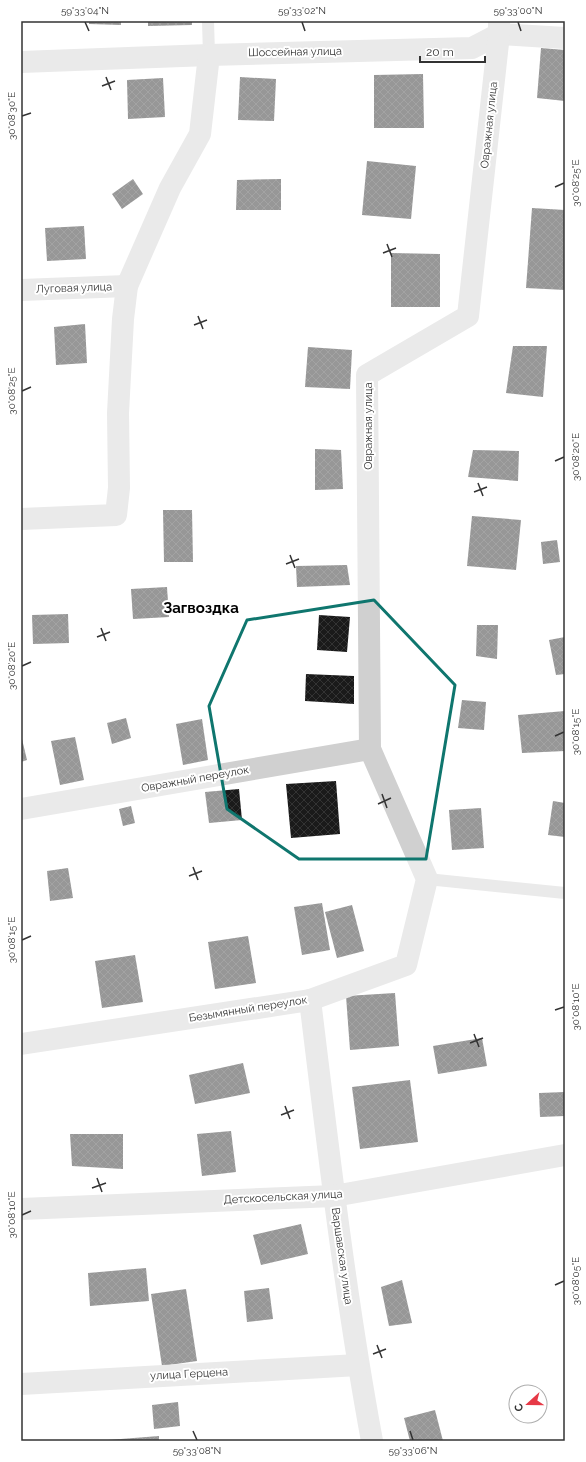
<svg xmlns="http://www.w3.org/2000/svg" width="586" height="1462" viewBox="0 0 586 1462" font-family="Raleway,sans-serif">
<defs>
<pattern id="building-cross-hatch" width="8" height="8" patternUnits="userSpaceOnUse"><rect width="8" height="8" fill="#1a1a1a"/><path d="M0 0l8 8M0 8l8-8" fill="none" stroke="#333"/></pattern>
</defs>
<rect width="100%" height="100%" fill="#fff"/>
<!-- building -->
<g fill="url(#building-cross-hatch)">
<polygon points="89,21 121,21 121,25 89,24"/>
<polygon points="148,21 192,21 192,25 148,26"/>
<polygon points="541,48 565,50 565,101 537,98"/>
<polygon points="423,74 424,128 374,128 374,75"/>
<polygon points="240,77 276,79 274,121 238,120"/>
<polygon points="163,78 165,117 128,119 127,80"/>
<polygon points="367,161 416,166 411,219 362,215"/>
<polygon points="133,179 143,194 122,209 112,194"/>
<polygon points="281,179 281,210 236,210 237,180"/>
<polygon points="532,208 565,210 565,290 526,288"/>
<polygon points="84,226 86,259 47,261 45,228"/>
<polygon points="391,253 440,254 440,307 391,307"/>
<polygon points="85,324 87,363 56,365 54,327"/>
<polygon points="513,346 547,346 543,397 506,393"/>
<polygon points="308,347 352,350 350,389 305,387"/>
<polygon points="315,449 341,450 343,489 315,490"/>
<polygon points="473,450 519,451 518,481 468,477"/>
<polygon points="163,510 192,510 193,562 164,562"/>
<polygon points="472,516 521,520 516,570 467,566"/>
<polygon points="557,540 560,562 543,564 541,542"/>
<polygon points="347,565 350,585 297,587 296,566"/>
<polygon points="167,587 169,617 133,619 131,589"/>
<polygon points="68,614 69,643 33,644 32,615"/>
<polygon points="319,615 350,617 347,652 317,650"/>
<polygon points="477,625 498,625 497,659 476,656"/>
<polygon points="565,637 565,674 556,675 549,640"/>
<polygon points="306,674 354,676 354,704 305,701"/>
<polygon points="462,700 486,702 484,730 458,728"/>
<polygon points="565,711 565,751 522,753 518,715"/>
<polygon points="126,718 131,738 112,744 107,723"/>
<polygon points="202,719 208,760 183,765 176,724"/>
<polygon points="75,737 84,780 60,785 51,741"/>
<polygon points="22,739 27,760 21,762 21,740"/>
<polygon points="336,781 340,834 291,838 286,784"/>
<polygon points="239,789 242,820 209,823 205,792"/>
<polygon points="553,801 565,803 565,837 548,835"/>
<polygon points="131,806 135,823 123,826 119,809"/>
<polygon points="481,808 484,848 452,850 449,810"/>
<polygon points="68,868 73,898 50,901 47,871"/>
<polygon points="322,903 330,950 302,955 294,907"/>
<polygon points="352,905 364,951 337,958 325,912"/>
<polygon points="248,936 256,983 215,989 208,942"/>
<polygon points="135,955 143,1002 102,1008 95,961"/>
<polygon points="395,993 399,1046 350,1050 346,996"/>
<polygon points="482,1038 487,1066 438,1074 433,1046"/>
<polygon points="243,1063 250,1093 195,1104 189,1075"/>
<polygon points="410,1080 418,1142 360,1149 352,1087"/>
<polygon points="565,1092 565,1116 540,1117 539,1093"/>
<polygon points="231,1131 236,1172 202,1176 197,1134"/>
<polygon points="70,1134 123,1134 123,1169 72,1166"/>
<polygon points="301,1224 308,1254 261,1265 253,1235"/>
<polygon points="146,1268 149,1301 90,1306 88,1273"/>
<polygon points="402,1280 412,1323 389,1326 381,1287"/>
<polygon points="269,1288 273,1319 247,1322 244,1291"/>
<polygon points="186,1289 197,1361 162,1366 151,1294"/>
<polygon points="178,1402 180,1426 154,1429 152,1405"/>
<polygon points="435,1410 443,1441 410,1441 404,1418"/>
<polygon points="159,1436 159,1441 108,1441 108,1440"/>
</g>
<g fill="none" stroke-linecap="round" stroke-linejoin="round">
<!-- service -->
<g stroke="#d0d0d0" stroke-width="12">
<polyline points="208,21 209,55"/>
<polyline points="427,879 565,893"/>
</g>
<!-- minor -->
<g stroke="#d0d0d0" stroke-width="22">
<polyline points="21,62 209,55 472,48 499,34 565,38"/>
<polyline points="21,290 127,286"/>
<polyline points="21,519 116,515 119,488 118,413 123,319 127,286 170,188 200,134 209,55"/>
<polyline points="21,809 370,749"/>
<path d="M310 1000C328 1147 345 1295 372 1441"/>
<polyline points="21,1044 310,1000 406,965 427,879 370,749 367,375 468,316 499,34 499,21"/>
<polyline points="21,1209 334,1196 565,1155"/>
<polyline points="21,1384 358,1365"/>
</g>
</g>
<!-- marked area -->
<path d="M0 0H586V1462H0ZM374 600 455 685 426 859H299L227 809 209 706 247 620Z" fill="#fff" fill-opacity=".55" fill-rule="evenodd"/>
<path fill="none" stroke="#0f766e" stroke-width="3" stroke-linejoin="round" d="M374 600 455 685 426 859H299L227 809 209 706 247 620Z"/>
<!-- ticks -->
<path fill="none" stroke="#333" stroke-width="1.5" d="M85 22 89 31M302 22 305 31M518 22 521 31M106 77 111 90M102 86 115 81M22 116 31 113M555 187 564 183M387 244 392 257M383 253 396 248M198 316 203 329M194 325 207 320M22 391 31 387M555 461 564 457M478 483 483 496M474 492 487 487M290 555 295 568M286 564 299 559M101 628 106 641M97 637 110 632M22 666 31 662M555 736 564 732M382 794 387 808M378 804 391 798M193 867 198 880M189 876 202 871M22 940 31 936M555 1010 564 1007M474 1034 479 1047M470 1043 483 1038M285 1106 290 1119M281 1115 294 1110M97 1178 102 1192M92 1188 106 1183M22 1215 31 1211M555 1285 564 1281M377 1345 382 1358M373 1354 386 1349M193 1431 197 1440M410 1431 413 1440"/>
<g text-anchor="middle" dominant-baseline="central" stroke-width="4" stroke-linejoin="round" paint-order="stroke">
<!-- street labels -->
<g font-size="11" fill="#333" stroke="#fff">
<text transform="translate(295 52) rotate(-1)">Шоссейная улица</text>
<text transform="translate(489 125) rotate(-84)">Овражная улица</text>
<text transform="translate(74 288) rotate(-2)">Луговая улица</text>
<text transform="translate(368 426) rotate(-90)">Овражная улица</text>
<text transform="translate(195 779) rotate(-10)">Овражный переулок</text>
<text transform="translate(248 1009) rotate(-9)">Безымянный переулок</text>
<text transform="translate(283 1197) rotate(-3)">Детскосельская улица</text>
<text transform="translate(342 1256) rotate(82)">Варшавская улица</text>
<text transform="translate(189 1374) rotate(-3)">улица Герцена</text>
</g>
<!-- district labels -->
<g font-size="15" font-weight="bold" fill="#000" stroke="#fff">
<text x="201" y="608">Загвоздка</text>
</g>
</g>
<!-- border -->
<rect width="586" height="1462" fill="none" stroke="#ffffff" stroke-width="44"/>
<!-- north arrow -->
<g transform="translate(528 1404) rotate(249)"><circle r="19" fill="#ffffff" stroke="#adadad"/>
<path d="M0-3L7 15L0 10L-7 15Z" fill="#e63946"/>
<text y="-6" font-size="11" font-weight="bold" text-anchor="middle" fill="#333333">С</text>
</g>
<!-- scale -->
<path d="M420 56v6h65v-6" fill="none" stroke="#333333" stroke-width="2"/>
<text x="426" y="56" font-size="12" fill="#333333" stroke="#ffffff" stroke-width="3" paint-order="stroke">20 m</text>
<rect x="22" y="22" width="542" height="1418" fill="none" stroke="#333" stroke-width="1.5"/>
<g font-size="10" text-anchor="middle" fill="#333">
<text x="85" y="14">59°33'04"N</text>
<text x="302" y="14">59°33'02"N</text>
<text x="518" y="14">59°33'00"N</text>
<text transform="translate(11 116) rotate(-90)" y="4">30°08'30"E</text>
<text transform="translate(575 183) rotate(-90)" y="4">30°08'25"E</text>
<text transform="translate(11 391) rotate(-90)" y="4">30°08'25"E</text>
<text transform="translate(575 457) rotate(-90)" y="4">30°08'20"E</text>
<text transform="translate(11 666) rotate(-90)" y="4">30°08'20"E</text>
<text transform="translate(575 732) rotate(-90)" y="4">30°08'15"E</text>
<text transform="translate(11 940) rotate(-90)" y="4">30°08'15"E</text>
<text transform="translate(575 1007) rotate(-90)" y="4">30°08'10"E</text>
<text transform="translate(11 1215) rotate(-90)" y="4">30°08'10"E</text>
<text transform="translate(575 1281) rotate(-90)" y="4">30°08'05"E</text>
<text x="197" y="1454">59°33'08"N</text>
<text x="413" y="1454">59°33'06"N</text>
</g>
</svg>
